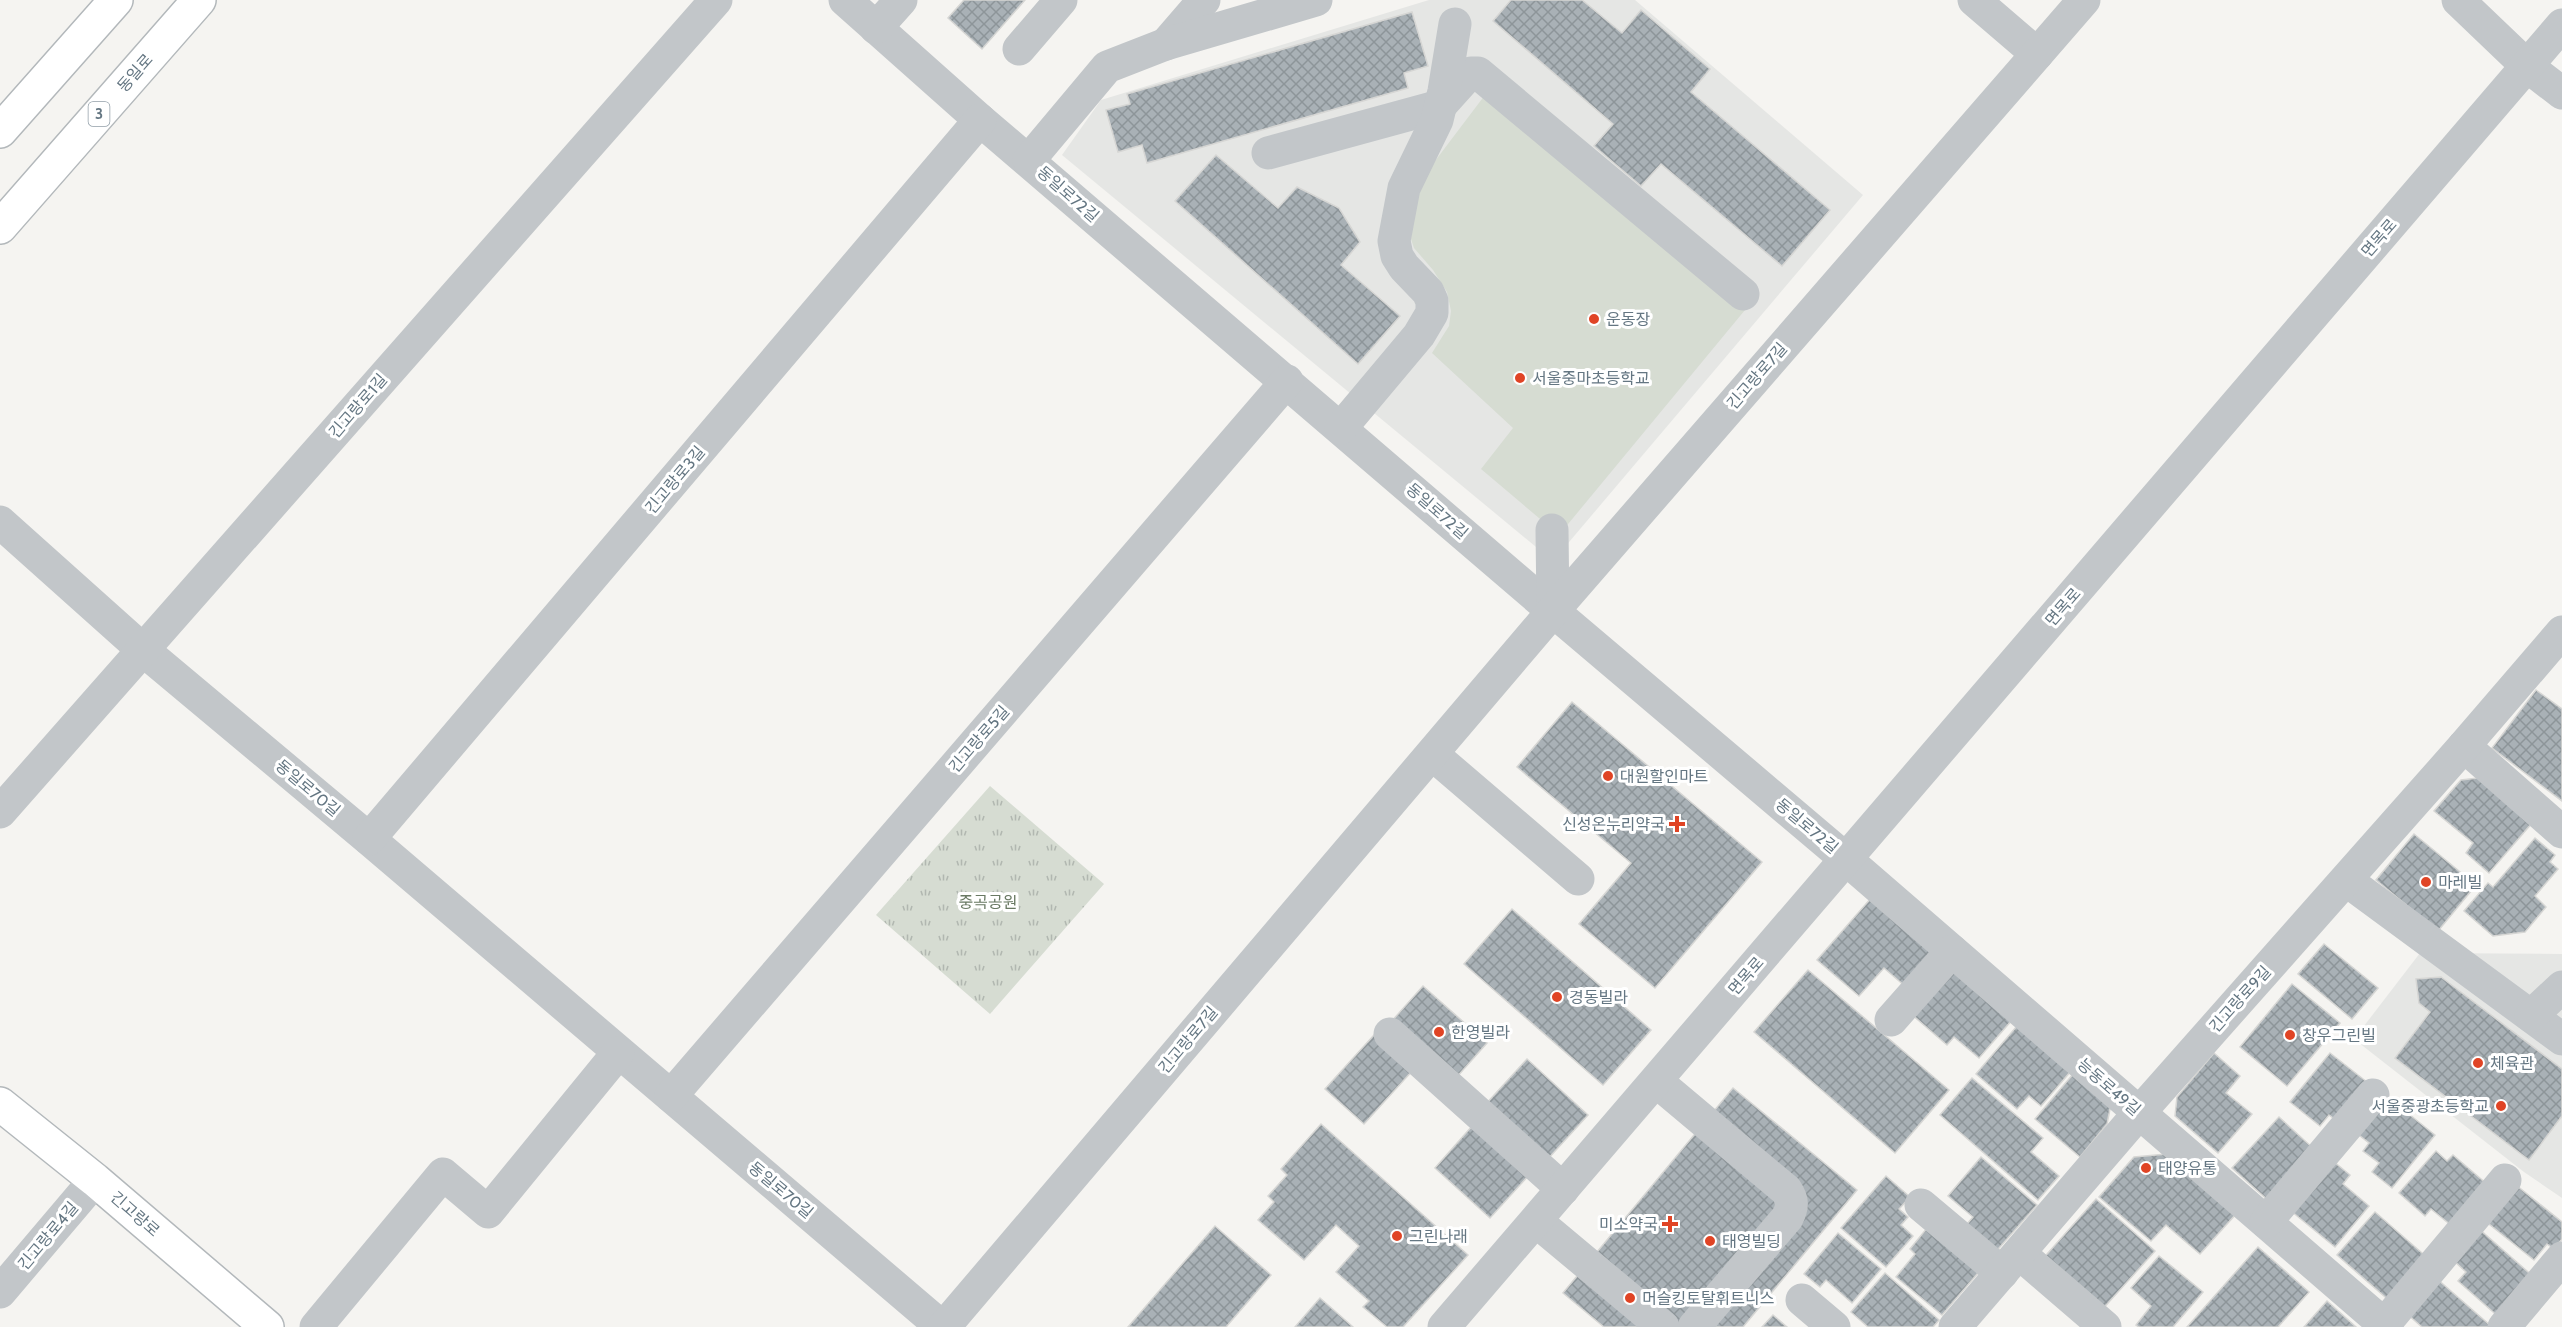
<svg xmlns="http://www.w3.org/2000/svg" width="2562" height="1327" viewBox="0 0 2562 1327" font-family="Cabin,'Noto Sans KR',sans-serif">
<defs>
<pattern id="park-tufts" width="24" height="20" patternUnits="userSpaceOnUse" patternTransform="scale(1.5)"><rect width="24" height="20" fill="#d6dcd2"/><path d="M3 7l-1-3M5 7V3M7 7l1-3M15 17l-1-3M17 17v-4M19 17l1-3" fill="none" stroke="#b1b7b0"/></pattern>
<pattern id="building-cross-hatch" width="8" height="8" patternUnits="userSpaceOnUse" patternTransform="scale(1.5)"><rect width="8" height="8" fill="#a9b1b6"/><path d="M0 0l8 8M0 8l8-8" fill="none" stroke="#8d9599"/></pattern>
</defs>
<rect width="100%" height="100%" fill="#f5f4f1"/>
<!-- built -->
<g fill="#e5e6e4">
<polygon points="1429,0 1635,0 1863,195 1553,561 1062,155 1101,100"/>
<polygon points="2420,953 2562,954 2562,1198 2524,1172 2354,1039"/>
</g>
<!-- green -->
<polygon fill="#d6dcd2" points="1488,91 1745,310 1559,535 1481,469 1513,428 1432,353 1449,326 1451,311 1447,292 1433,270 1414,248 1410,236 1418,195 1432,165"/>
<!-- park -->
<polygon fill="url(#park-tufts)" points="990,786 1104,884 990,1014 876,915"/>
<!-- building -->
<g fill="url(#building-cross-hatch)" stroke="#d6d6d4" stroke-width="1.5">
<polygon points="964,0 1025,0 982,49 948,18"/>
<polygon points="1511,0 1582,0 1622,33 1641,10 1710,69 1691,92 1830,210 1782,266 1661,164 1641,186 1594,146 1613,124 1493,21"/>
<polygon points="1412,12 1428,66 1404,73 1408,88 1147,163 1142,145 1118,152 1106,110 1130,104 1127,94"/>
<polygon points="1216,155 1278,208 1297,187 1339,208 1360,242 1341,265 1400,316 1358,364 1175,201"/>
<polygon points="2536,690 2562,709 2562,801 2492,748"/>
<polygon points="1572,702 1762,862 1655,988 1579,924 1631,863 1517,767"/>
<polygon points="2478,778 2532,823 2489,873 2466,853 2473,843 2434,811 2461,780"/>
<polygon points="2414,834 2476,885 2438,931 2376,880"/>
<polygon points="2535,838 2555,855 2550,862 2558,869 2535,896 2546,907 2525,932 2493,936 2464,911 2488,883 2493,887"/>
<polygon points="1872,897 1936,952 1906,987 1884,968 1859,996 1817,960"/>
<polygon points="1512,909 1651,1030 1603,1085 1464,964"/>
<polygon points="2324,944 2378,988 2352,1019 2298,974"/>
<polygon points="1951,966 2012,1020 1979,1058 1954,1037 1947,1045 1910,1013"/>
<polygon points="1808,970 1949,1090 1895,1153 1754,1032"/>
<polygon points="2441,977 2562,1069 2562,1116 2529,1160 2395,1058 2430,1012 2419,1003 2416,979"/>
<polygon points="2292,984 2340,1023 2287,1086 2240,1047"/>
<polygon points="1423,986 1487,1043 1455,1079 1391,1022"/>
<polygon points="2017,1026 2071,1071 2041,1106 2029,1096 2017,1109 1976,1074"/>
<polygon points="1374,1035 1413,1070 1364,1124 1325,1089"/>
<polygon points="2214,1053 2240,1076 2226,1093 2252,1114 2218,1153 2175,1116 2177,1097"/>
<polygon points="2330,1053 2372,1086 2341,1124 2329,1115 2320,1126 2290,1102"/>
<polygon points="1527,1059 1588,1115 1546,1161 1485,1105"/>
<polygon points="2074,1073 2111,1104 2107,1124 2080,1157 2035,1119"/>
<polygon points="1972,1078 2043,1138 2031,1152 2059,1176 2038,1200 1940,1115"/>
<polygon points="1733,1088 1857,1190 1743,1327 1604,1327 1563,1293"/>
<polygon points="2385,1095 2435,1135 2392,1188 2372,1172 2379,1163 2363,1151 2369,1143 2355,1132"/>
<polygon points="2279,1117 2316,1151 2270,1202 2232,1168"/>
<polygon points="1321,1124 1468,1255 1403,1327 1387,1327 1363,1307 1369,1301 1336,1272 1359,1246 1336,1225 1304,1260 1258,1220 1274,1202 1268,1196 1287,1175 1281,1169"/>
<polygon points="1473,1125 1529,1175 1490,1218 1435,1168"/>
<polygon points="2436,1151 2447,1161 2453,1155 2488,1185 2452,1226 2431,1209 2425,1216 2399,1193"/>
<polygon points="2167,1154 2236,1214 2200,1254 2166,1225 2151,1241 2099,1197 2134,1157"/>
<polygon points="1981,1157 2037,1205 1992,1256 1962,1230 1973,1217 1948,1196"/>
<polygon points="2333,1161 2350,1175 2343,1184 2369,1206 2335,1247 2291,1211"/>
<polygon points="1886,1176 1910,1197 1899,1209 1908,1217 1901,1225 1913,1236 1886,1267 1841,1228"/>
<polygon points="2511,1181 2562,1222 2562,1239 2554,1249 2547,1244 2534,1260 2489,1224"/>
<polygon points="2096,1199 2155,1251 2099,1313 2040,1262"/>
<polygon points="2375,1212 2430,1260 2392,1303 2337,1255"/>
<polygon points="1932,1222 1984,1266 1942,1315 1896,1277 1915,1254 1910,1249"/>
<polygon points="1215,1226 1271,1275 1226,1327 1128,1327"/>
<polygon points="2478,1228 2536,1279 2501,1319 2458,1281 2466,1272 2451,1258"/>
<polygon points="1838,1233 1881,1269 1852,1303 1826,1280 1820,1287 1804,1274"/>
<polygon points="2258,1247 2309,1292 2278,1327 2187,1327"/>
<polygon points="2159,1256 2203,1292 2173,1327 2139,1327 2136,1325 2151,1306 2131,1288"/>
<polygon points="1885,1273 1939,1320 1933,1327 1868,1327 1851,1312"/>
<polygon points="2436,1278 2492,1327 2422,1327 2406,1313"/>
<polygon points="1320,1298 1353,1327 1295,1327"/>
<polygon points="2327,1301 2356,1327 2304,1327"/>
<polygon points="1773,1315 1787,1327 1762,1327"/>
</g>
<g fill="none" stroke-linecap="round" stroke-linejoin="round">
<defs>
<g id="major">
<polyline points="0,131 116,0"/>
<polyline points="0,227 199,0"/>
<polyline points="0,1104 95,1180 267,1327"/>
</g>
</defs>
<!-- major casing -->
<use href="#major" stroke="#b3b8bb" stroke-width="36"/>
<!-- minor -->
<g stroke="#c2c6c9" stroke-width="33">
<polyline points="845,0 980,120 1553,611 1847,860 2387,1327"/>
<polyline points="1974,0 2037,54"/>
<polyline points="2458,0 2527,66 2562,93"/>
<polyline points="876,28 901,0"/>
<polyline points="1166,44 1204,0"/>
<polyline points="1019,49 1061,0"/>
<polyline points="1268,153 1440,106 1467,76 1471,73 1478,73 1743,294"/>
<polyline points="1029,160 1107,67 1166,44 1316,0"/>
<polyline points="1341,428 1419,335 1432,313 1432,301 1428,292 1404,267 1397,256 1394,241 1404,188 1437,120 1444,91 1455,24"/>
<polyline points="0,522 143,650 369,839 942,1327"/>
<polyline points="1552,530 1553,611"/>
<polyline points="2464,746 2562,832"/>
<polyline points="1432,754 1578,879"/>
<polyline points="0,812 716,0"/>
<polyline points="369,839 980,120"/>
<polyline points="2346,880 2562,1039"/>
<polyline points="2531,1016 2562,987"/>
<polyline points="1891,1020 1952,951"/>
<polyline points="1390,1034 1563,1189"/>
<path d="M1656 1081 1786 1190C1793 1200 1793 1207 1787 1218L1694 1327"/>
<polyline points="671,1096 1287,381"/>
<polyline points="1921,1205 2002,1273"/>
<polyline points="1536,1221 1663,1327"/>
<polyline points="2266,1222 2373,1095"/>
<polyline points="2019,1253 2105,1327"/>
<polyline points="0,1292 95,1180"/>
<polyline points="1802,1300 1834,1327"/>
<polyline points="316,1327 443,1174 488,1212 618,1053"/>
<polyline points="944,1327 1553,611 2084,0"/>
<polyline points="1444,1327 2562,25"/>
<polyline points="1955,1327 2139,1113 2464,746 2562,632"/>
<polyline points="2382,1327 2505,1180"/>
<polyline points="2504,1327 2562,1258"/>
</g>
<!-- major -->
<use href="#major" stroke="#fff" stroke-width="33"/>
</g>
<!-- markers -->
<g fill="#e04425" stroke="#fff" stroke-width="2">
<circle cx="1594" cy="319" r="6"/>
<circle cx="1520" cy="378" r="6"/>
<circle cx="1608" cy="776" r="6"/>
<path d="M1674 815h6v6h6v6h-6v6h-6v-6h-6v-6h6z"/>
<circle cx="2426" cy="882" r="6"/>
<circle cx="1557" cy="997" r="6"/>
<circle cx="1439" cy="1032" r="6"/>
<circle cx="2290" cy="1035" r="6"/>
<circle cx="2478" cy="1063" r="6"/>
<circle cx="2501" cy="1106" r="6"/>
<circle cx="2146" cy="1168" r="6"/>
<path d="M1667 1215h6v6h6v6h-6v6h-6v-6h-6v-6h6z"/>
<circle cx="1397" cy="1236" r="6"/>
<circle cx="1710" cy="1241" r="6"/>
<circle cx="1630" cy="1298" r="6"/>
</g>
<g text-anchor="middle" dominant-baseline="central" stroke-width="6" stroke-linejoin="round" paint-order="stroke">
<!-- shield labels -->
<rect fill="#fff" stroke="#929fa8" stroke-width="1.5" x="88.5" y="102" width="21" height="24" rx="4.5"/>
<g font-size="15" font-weight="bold" fill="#647682">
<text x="99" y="114">3</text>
</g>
<!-- street labels -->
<g font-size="16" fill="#647682" stroke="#fff">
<text transform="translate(135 73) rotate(-49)">동일로</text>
<text transform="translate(1068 194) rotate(41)">동일로72길</text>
<text transform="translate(2379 238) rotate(-49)">면목로</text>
<text transform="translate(1757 376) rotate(-49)">긴고랑로7길</text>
<text transform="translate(358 406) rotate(-49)">긴고랑로1길</text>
<text transform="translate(675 480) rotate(-50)">긴고랑로3길</text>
<text transform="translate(1437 511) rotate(41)">동일로72길</text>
<text transform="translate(2063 607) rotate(-49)">면목로</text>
<text transform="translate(979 739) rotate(-49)">긴고랑로5길</text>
<text transform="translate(308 788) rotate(40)">동일로70길</text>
<text transform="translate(1807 826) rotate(40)">동일로72길</text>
<text transform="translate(1746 976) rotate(-49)">면목로</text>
<text transform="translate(2240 999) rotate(-48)">긴고랑로9길</text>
<text transform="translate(1188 1040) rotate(-50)">긴고랑로7길</text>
<text transform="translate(2109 1087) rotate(41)">능동로49길</text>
<text transform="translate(781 1190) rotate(40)">동일로70길</text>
<text transform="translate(135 1214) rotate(41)">긴고랑로</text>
<text transform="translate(48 1236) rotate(-50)">긴고랑로4길</text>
</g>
<!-- poi labels -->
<g font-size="16" fill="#647682" stroke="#fff" text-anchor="start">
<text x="1606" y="319">운동장</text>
<text x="1532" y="378">서울중마초등학교</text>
<text x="1620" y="776">대원할인마트</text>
<text x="1665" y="824" text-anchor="end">신성온누리약국</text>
<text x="2438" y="882">마레빌</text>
<text x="1569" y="997">경동빌라</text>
<text x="1451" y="1032">한영빌라</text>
<text x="2302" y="1035">창우그린빌</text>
<text x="2490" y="1063">체육관</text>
<text x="2489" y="1106" text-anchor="end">서울중광초등학교</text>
<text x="2158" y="1168">태양유통</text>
<text x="1658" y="1224" text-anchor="end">미소약국</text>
<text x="1409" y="1236">그린나래</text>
<text x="1722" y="1241">태영빌딩</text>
<text x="1642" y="1298">머슬킹토탈휘트니스</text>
</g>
<!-- park labels -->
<g font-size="16" fill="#697963" stroke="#fff">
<text x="988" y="902">중곡공원</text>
</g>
</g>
</svg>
